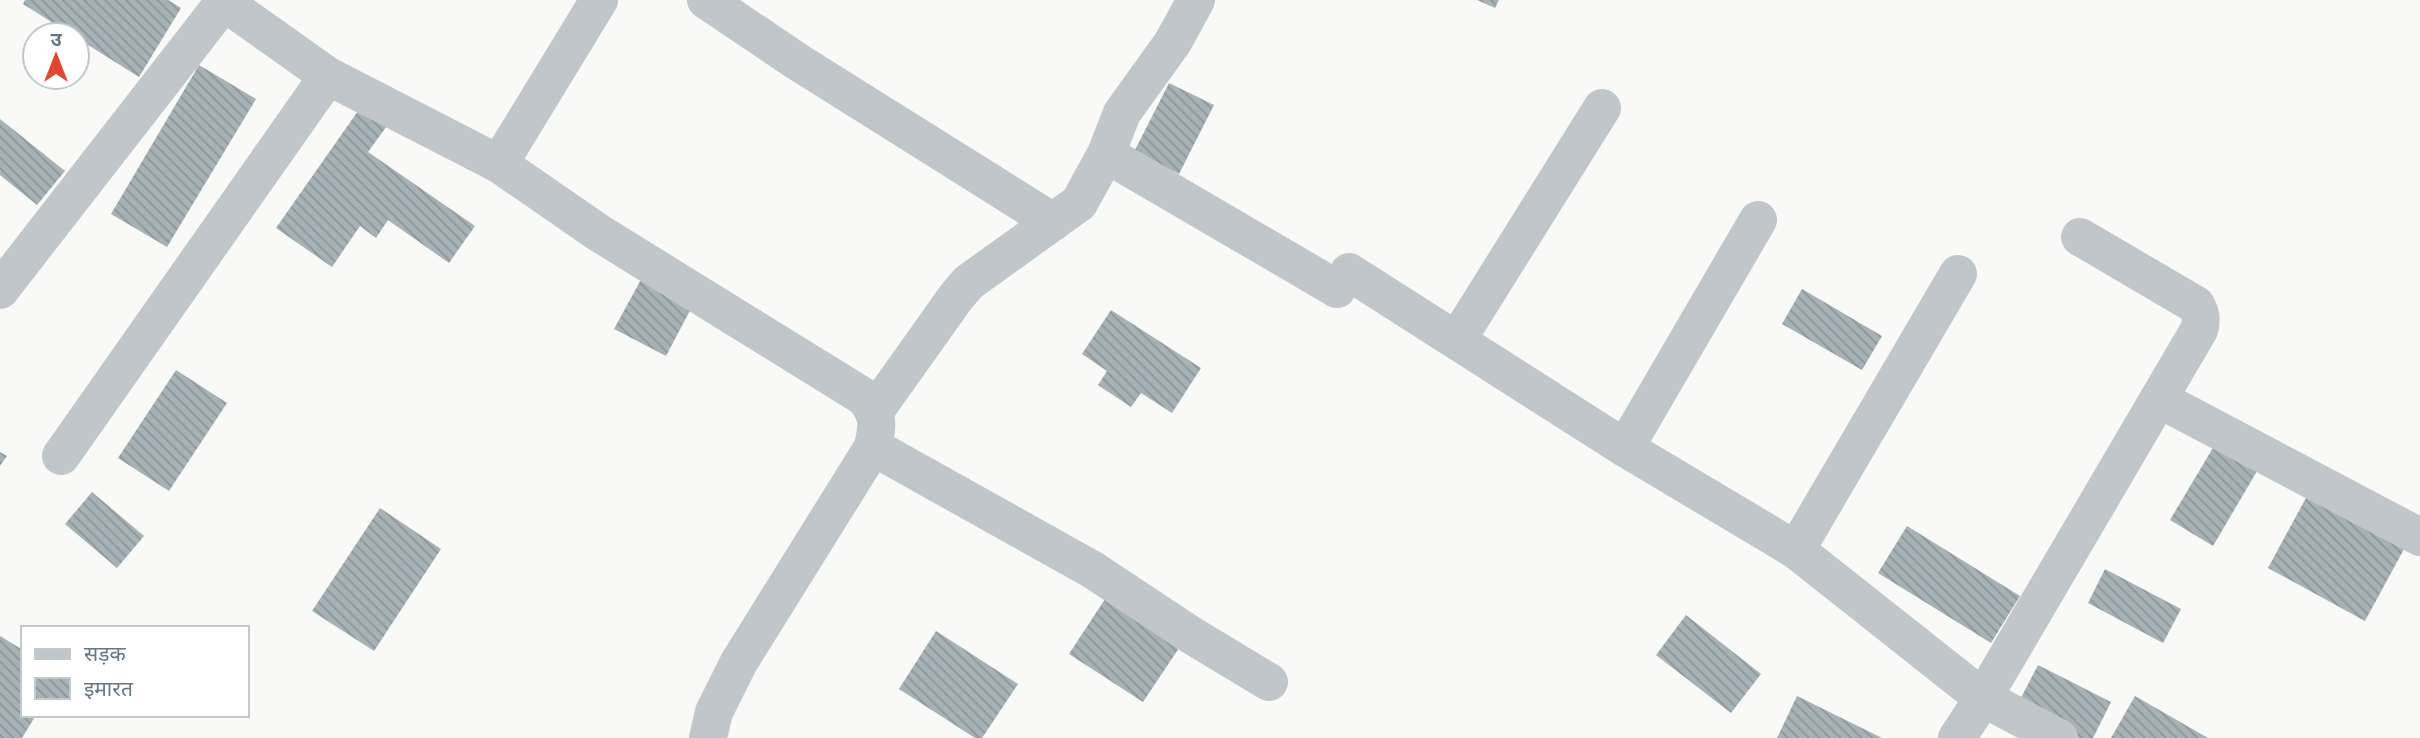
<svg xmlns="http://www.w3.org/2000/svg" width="2420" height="738" viewBox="0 0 2420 738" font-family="'Nunito Sans','Noto Sans Devanagari',sans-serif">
<defs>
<pattern id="building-back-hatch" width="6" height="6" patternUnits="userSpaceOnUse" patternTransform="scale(1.75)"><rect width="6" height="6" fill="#a7b2b6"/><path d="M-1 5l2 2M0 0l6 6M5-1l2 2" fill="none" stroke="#8c9699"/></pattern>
</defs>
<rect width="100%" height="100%" fill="#f9f9f7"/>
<!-- building -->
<g fill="url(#building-back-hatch)">
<polygon points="25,0 168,0 181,8 139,77 77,38 77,35 72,35 23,4"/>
<polygon points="1477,0 1499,0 1495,8"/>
<polygon points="199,65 256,99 167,247 111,214"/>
<polygon points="1169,83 1214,105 1179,174 1134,152"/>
<polygon points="365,101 392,119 368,152 475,226 449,263 388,220 376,238 360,226 332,267 276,228"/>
<polygon points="0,119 65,171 37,205 0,175"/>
<polygon points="644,274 695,301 666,356 614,329"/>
<polygon points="1802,289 1882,336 1862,370 1782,324"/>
<polygon points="1111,310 1201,368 1172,413 1141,393 1131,407 1098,385 1107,371 1082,354"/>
<polygon points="176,370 227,403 169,491 118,458"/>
<polygon points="2220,436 2263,461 2213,546 2170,520"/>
<polygon points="0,452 7,456 0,466"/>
<polygon points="2313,485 2410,538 2365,621 2268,568"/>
<polygon points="92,492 144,536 117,568 65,524"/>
<polygon points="380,508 441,549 374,651 312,611"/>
<polygon points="1907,526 2020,596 1991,643 1878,573"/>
<polygon points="2105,569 2181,609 2163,643 2088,603"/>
<polygon points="1107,596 1181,645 1143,702 1069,654"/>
<polygon points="1686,615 1761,674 1731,713 1656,655"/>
<polygon points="936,631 1018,684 982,738 975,738 899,689"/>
<polygon points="0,636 23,650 23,715 36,715 22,738 0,738"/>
<polygon points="2038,665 2111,702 2093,738 2068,738 2014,711"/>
<polygon points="1797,696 1882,738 1777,738"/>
<polygon points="2135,696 2208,738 2111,738"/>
</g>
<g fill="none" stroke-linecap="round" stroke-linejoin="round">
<!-- minor -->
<g stroke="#c0c6c9" stroke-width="38">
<path d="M221 0 328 76 499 164 599 233 864 397C879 416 878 423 873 447L739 662 714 712 708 738"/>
<polyline points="706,0 798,62 1053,222"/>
<polyline points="1106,154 1337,289"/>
<polyline points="499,164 599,0"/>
<polyline points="1349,272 1625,448 1796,550 1983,698 2059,738"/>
<polyline points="0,290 224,2"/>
<polyline points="1457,340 1602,108"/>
<polyline points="2159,399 2420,537"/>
<polyline points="875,411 956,297 969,282 1079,203 1106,154 1122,113 1173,42 1196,0"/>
<polyline points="873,447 1093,570 1191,635 1269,682"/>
<polyline points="1625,448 1758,220"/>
<polyline points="61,456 328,76"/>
<polyline points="1796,550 1958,274"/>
<path d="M1957 738 1983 698 2199 330C2202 320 2201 314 2196 305L2080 237"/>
</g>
</g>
<!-- legend -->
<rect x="21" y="626" width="228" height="91" fill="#ffffff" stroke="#c1c9cd" stroke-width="2"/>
<rect x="35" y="649" width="35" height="10" fill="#c0c6c9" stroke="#c1c9cd" stroke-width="2"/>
<text x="84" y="661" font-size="21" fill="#657881">सड़क</text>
<rect x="35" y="678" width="35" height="21" fill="url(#building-back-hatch)" stroke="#c1c9cd" stroke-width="2"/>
<text x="84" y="696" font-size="21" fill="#657881">इमारत</text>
<!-- north arrow -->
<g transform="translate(56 56)"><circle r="33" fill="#ffffff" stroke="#c1c9cd" stroke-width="2"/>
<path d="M0-5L12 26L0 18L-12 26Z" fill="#e04730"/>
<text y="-10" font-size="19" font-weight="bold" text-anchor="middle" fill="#657881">उ</text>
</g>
</svg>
